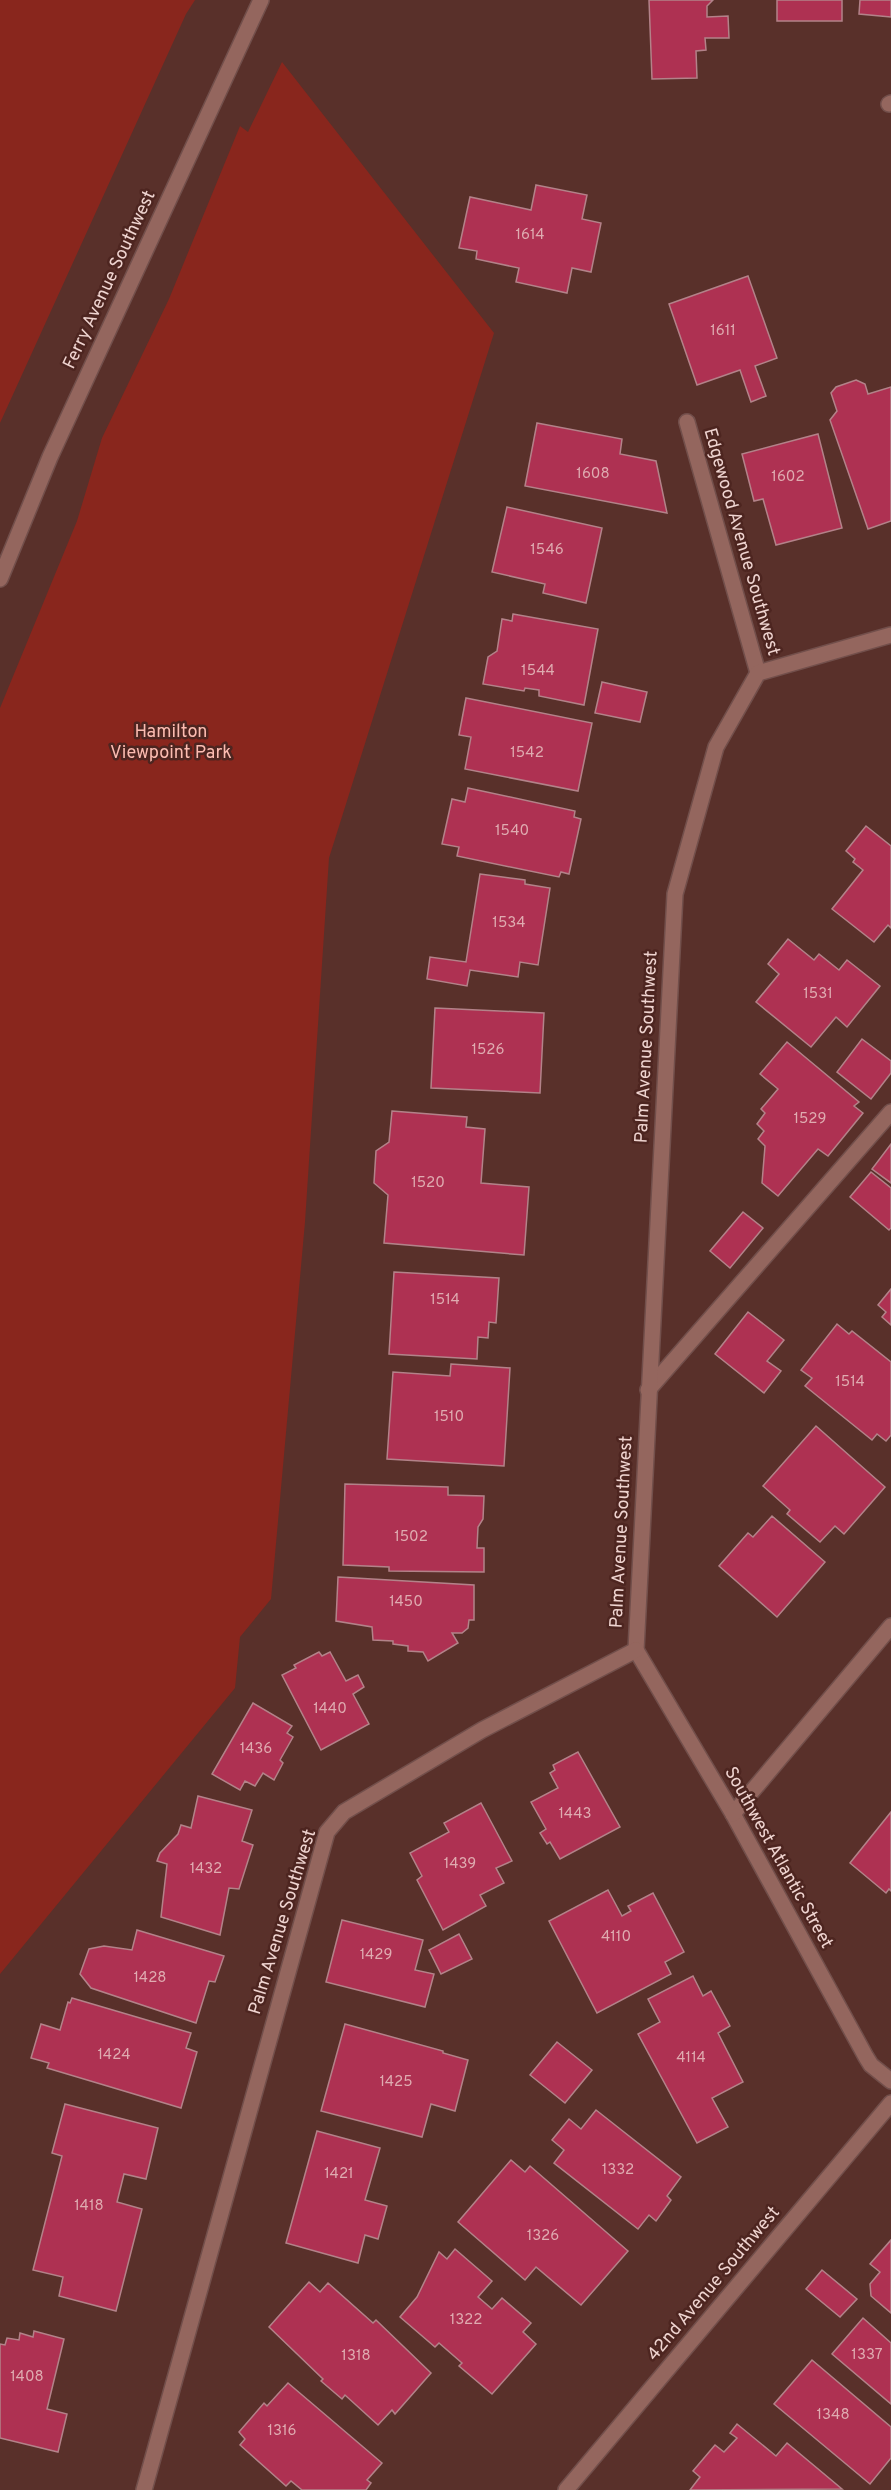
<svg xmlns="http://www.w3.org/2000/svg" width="891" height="2490" viewBox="0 0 891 2490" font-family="Overpass,sans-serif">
<rect width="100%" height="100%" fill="#59302a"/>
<!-- green -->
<g fill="#89261d">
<polygon points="0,0 195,0 186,14 0,423"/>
<polygon points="282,62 494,333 329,858 305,1222 271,1599 240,1637 235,1688 0,1974 0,708 77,521 102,438 169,299 240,126 248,132"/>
</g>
<!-- building -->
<g fill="#ae3152" stroke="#b38289" stroke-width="1.5">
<polygon points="649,0 713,0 707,6 707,17 728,16 729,38 705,38 706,50 696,51 697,78 652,79"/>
<rect x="777" y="0" width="65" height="21"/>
<polygon points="860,0 891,0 891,17 859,14"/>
<polygon points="536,185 587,195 582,219 601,223 591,272 572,268 567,293 516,282 519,268 476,259 477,251 459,248 470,197 531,210"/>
<polygon points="748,276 777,358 755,366 766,396 751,402 740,370 697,385 669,304"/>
<polygon points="856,380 865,384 868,394 891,387 891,521 868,529 830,420 837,411 831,393 836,387"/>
<polygon points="537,423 622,439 620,454 656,461 667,513 525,486"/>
<polygon points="818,434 842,528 776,545 763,499 754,501 742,454"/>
<polygon points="507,507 602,528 586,603 543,593 545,584 492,572"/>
<polygon points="513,614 598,629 584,705 539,696 539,690 525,688 524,691 483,684 488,657 497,651 502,619 512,621"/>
<polygon points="602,682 647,692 640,722 595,713"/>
<polygon points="466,698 592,723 578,791 465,769 471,737 459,735"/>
<polygon points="468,788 575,811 574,817 581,819 569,874 561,872 559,877 457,856 459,847 442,844 452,799 465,802"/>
<polygon points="866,826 891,846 891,928 888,925 874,942 832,909 863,870 853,862 855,859 846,851"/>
<polygon points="480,874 525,880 525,884 550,888 538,965 520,962 518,977 470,970 467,986 427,979 430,957 466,962"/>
<polygon points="788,939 814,960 819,954 839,970 847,960 880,986 847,1027 836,1017 811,1047 756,1002 779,974 768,964"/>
<polygon points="435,1008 544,1013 540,1093 431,1088"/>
<polygon points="862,1039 891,1061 891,1073 871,1099 837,1072"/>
<polygon points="787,1042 859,1102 854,1106 863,1113 828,1156 818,1149 778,1196 762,1183 765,1146 758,1139 764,1131 757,1124 765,1113 761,1109 778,1089 760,1074"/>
<polygon points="392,1111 467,1117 466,1127 485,1129 481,1183 529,1187 524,1255 384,1243 388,1195 374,1183 376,1151 389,1142"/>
<polygon points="891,1144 891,1183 872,1169"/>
<polygon points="871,1172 891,1188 891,1228 889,1230 850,1197"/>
<polygon points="743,1212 763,1228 730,1268 710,1251"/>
<polygon points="394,1272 499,1278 496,1323 489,1322 488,1338 478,1337 477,1359 389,1354"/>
<polygon points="891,1289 891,1325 882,1317 886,1312 878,1305"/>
<polygon points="748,1312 784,1340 767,1361 781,1371 764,1393 715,1354"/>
<polygon points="837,1324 849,1334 852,1331 891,1362 891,1435 886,1441 877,1434 872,1440 805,1386 812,1378 801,1370"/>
<polygon points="451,1364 510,1368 504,1466 387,1459 393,1372 450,1376"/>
<polygon points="816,1426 885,1487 844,1534 835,1526 820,1542 787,1514 790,1510 763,1486"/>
<polygon points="345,1484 448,1487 448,1495 484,1496 483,1519 478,1527 477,1548 484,1548 484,1572 389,1571 389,1567 343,1565"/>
<polygon points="772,1516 825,1562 777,1617 719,1566 748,1533 753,1537"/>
<polygon points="338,1577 474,1585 474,1620 469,1620 468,1628 462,1633 452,1633 458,1643 428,1661 423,1652 408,1651 408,1646 393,1644 393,1641 373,1640 372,1627 336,1621"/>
<polygon points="319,1652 322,1656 330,1652 346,1681 358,1675 364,1687 353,1694 369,1724 321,1750 282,1675 296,1668 294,1665"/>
<polygon points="253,1703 292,1726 287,1733 293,1737 280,1760 283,1763 274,1780 263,1773 255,1786 245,1781 240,1790 212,1774"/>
<polygon points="578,1752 620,1827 560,1859 550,1842 547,1844 540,1833 546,1829 531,1802 558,1788 550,1773 555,1770 553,1765"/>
<polygon points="198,1796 252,1810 242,1841 253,1845 239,1889 229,1888 220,1935 161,1917 167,1864 157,1861 160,1853 178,1834 181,1825 191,1828"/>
<polygon points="481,1803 512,1861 496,1868 504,1883 480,1895 486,1906 443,1930 417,1880 422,1876 410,1853 449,1832 444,1823"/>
<polygon points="891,1812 891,1891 889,1889 886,1893 850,1863"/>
<polygon points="608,1890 622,1916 631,1911 628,1906 653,1893 684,1952 665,1962 671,1974 597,2013 549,1921"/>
<polygon points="342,1920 423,1940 415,1970 434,1974 425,2007 326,1982"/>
<polygon points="137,1930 224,1956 215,1982 209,1981 196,2023 91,1988 80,1974 89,1949 104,1946 132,1950"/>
<polygon points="459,1934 472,1959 441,1974 429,1950"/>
<polygon points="693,1976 703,1996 711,1991 730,2026 718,2033 743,2082 712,2098 728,2127 697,2143 638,2034 660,2022 648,1999"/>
<polygon points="72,1998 191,2033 186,2048 197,2052 181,2108 47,2068 49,2063 31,2058 41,2024 60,2030 68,2002 70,2003"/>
<polygon points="345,2024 443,2051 443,2053 468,2060 455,2111 431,2104 422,2137 321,2111"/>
<polygon points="557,2042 592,2070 565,2103 530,2075"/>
<polygon points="65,2104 158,2128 146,2179 124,2174 117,2202 142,2209 116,2311 59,2296 63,2277 33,2270 62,2156 52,2153"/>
<polygon points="596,2110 681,2177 667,2196 671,2200 656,2221 649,2215 638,2229 554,2163 564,2150 552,2140 569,2119 581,2129"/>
<polygon points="317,2131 380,2148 365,2200 387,2206 378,2239 365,2235 358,2263 286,2243"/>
<polygon points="511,2160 525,2172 530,2166 628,2251 581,2305 536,2267 525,2280 458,2222"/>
<polygon points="891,2240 891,2313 871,2296 870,2284 880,2272 870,2264"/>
<polygon points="455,2249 492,2281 478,2297 492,2309 502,2298 531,2323 523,2332 536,2344 492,2394 459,2366 462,2363 439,2343 435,2347 400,2317 417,2297 439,2252 447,2259"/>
<polygon points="822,2270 857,2299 840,2317 806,2289"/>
<polygon points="309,2282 320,2292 328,2283 373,2323 376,2320 431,2373 395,2414 392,2410 378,2425 345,2395 342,2399 321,2381 323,2379 269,2327"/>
<polygon points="863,2318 891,2343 891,2404 832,2354"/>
<polygon points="34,2331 64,2339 47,2409 67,2414 58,2452 0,2438 0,2344 5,2345 7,2338 19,2340 20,2333 33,2337"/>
<polygon points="812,2360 891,2427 891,2458 870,2484 774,2404"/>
<polygon points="288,2383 382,2463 367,2480 371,2483 366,2490 302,2490 291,2481 286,2486 240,2445 245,2439 239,2432 264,2403 267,2406"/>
<polygon points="737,2424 776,2456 787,2443 842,2489 690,2490 700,2477 693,2471 715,2445 724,2452 737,2438 730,2433"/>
</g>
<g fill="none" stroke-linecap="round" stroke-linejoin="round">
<defs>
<polyline id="lane" points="648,1390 891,1112"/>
<g id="street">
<polyline points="889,104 891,103"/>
<polyline points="687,422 758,673"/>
<polyline points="0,579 50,457 261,0"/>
<polyline points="636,1650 675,894 716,747 758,673 891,635"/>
<polyline points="636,1650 733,1814 866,2057 871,2065 891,2081"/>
<polyline points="733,1814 891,1626"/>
<polyline points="144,2490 327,1832 344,1812 482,1730 636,1650"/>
<polyline points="566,2490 891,2103"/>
</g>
</defs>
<!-- lane casing -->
<use href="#lane" stroke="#724f4b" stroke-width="18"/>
<!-- street casing -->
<use href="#street" stroke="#724f4b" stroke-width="18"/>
<!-- lane -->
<use href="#lane" stroke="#94665e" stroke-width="15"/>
<!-- street -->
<use href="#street" stroke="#94665e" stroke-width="15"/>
</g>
<g text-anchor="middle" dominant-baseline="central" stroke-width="5" stroke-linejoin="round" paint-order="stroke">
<!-- number labels -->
<g font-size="15" fill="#dfabb0">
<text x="530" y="235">1614</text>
<text x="723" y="331">1611</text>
<text x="593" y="474">1608</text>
<text x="788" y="477">1602</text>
<text x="547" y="550">1546</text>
<text x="538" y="671">1544</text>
<text x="527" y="753">1542</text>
<text x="512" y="831">1540</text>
<text x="509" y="923">1534</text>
<text x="818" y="994">1531</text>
<text x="488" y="1050">1526</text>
<text x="810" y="1119">1529</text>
<text x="428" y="1183">1520</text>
<text x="445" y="1300">1514</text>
<text x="850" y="1382">1514</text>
<text x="449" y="1417">1510</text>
<text x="411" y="1537">1502</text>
<text x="406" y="1602">1450</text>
<text x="330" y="1709">1440</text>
<text x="256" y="1749">1436</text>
<text x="575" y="1814">1443</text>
<text x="460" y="1864">1439</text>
<text x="206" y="1869">1432</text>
<text x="616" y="1937">4110</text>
<text x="376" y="1955">1429</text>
<text x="150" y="1978">1428</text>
<text x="114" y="2055">1424</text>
<text x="691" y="2058">4114</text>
<text x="396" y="2082">1425</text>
<text x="618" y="2170">1332</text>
<text x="339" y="2174">1421</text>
<text x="89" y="2206">1418</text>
<text x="543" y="2236">1326</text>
<text x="466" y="2320">1322</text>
<text x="867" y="2355">1337</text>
<text x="356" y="2356">1318</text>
<text x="27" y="2377">1408</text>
<text x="833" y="2415">1348</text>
<text x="282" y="2431">1316</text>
</g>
<!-- street labels -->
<g font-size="18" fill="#efd4d0" stroke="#4d2520">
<text transform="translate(110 280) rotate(-65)">Ferry Avenue Southwest</text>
<text transform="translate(741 542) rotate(74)">Edgewood Avenue Southwest</text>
<text transform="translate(647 1047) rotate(-87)">Palm Avenue Southwest</text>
<text transform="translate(622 1532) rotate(-87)">Palm Avenue Southwest</text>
<text transform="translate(778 1858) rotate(61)">Southwest Atlantic Street</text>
<text transform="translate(283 1922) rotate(-73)">Palm Avenue Southwest</text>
<text transform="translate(714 2284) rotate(-50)">42nd Avenue Southwest</text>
</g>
<!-- park labels -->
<g font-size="18" fill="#fcbcb1" stroke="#4d2520">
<text x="171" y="732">Hamilton<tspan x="171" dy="21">Viewpoint Park</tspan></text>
</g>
</g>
</svg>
